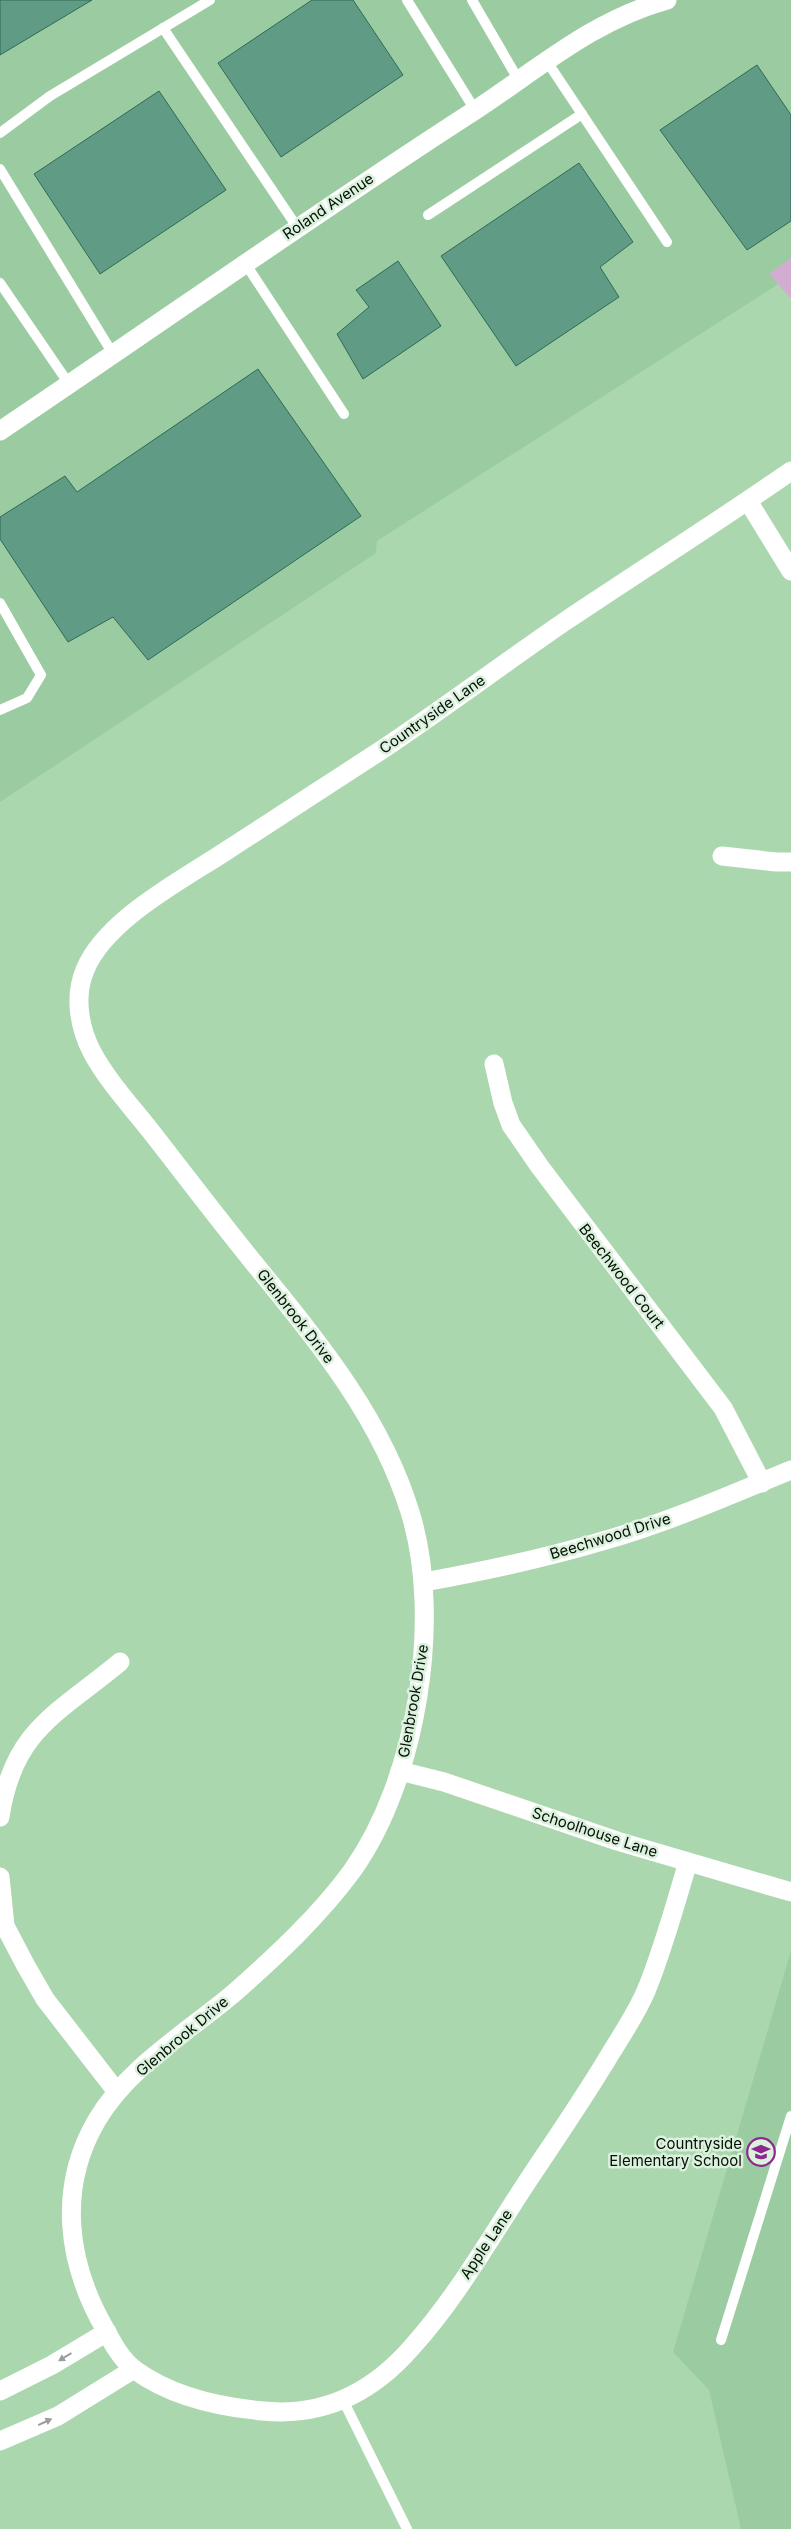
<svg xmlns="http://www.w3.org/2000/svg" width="791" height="2529" viewBox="0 0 791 2529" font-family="Inter,sans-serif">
<rect width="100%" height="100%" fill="#abd7af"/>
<!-- built -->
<g fill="#9bcca1">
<polygon points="0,0 791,0 791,276 377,541 376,553 0,802"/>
<polygon points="791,1951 791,2529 741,2529 709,2390 673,2352"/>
</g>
<!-- green -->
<polygon fill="#d3add1" points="791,258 791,299 769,274"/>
<!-- building -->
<g fill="#609c85" stroke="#2f6a55">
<polygon points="0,0 92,0 0,55"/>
<polygon points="312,0 353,0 403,75 281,157 218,63"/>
<polygon points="757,65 791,115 791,221 747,250 660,130"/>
<polygon points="159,91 226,190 100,274 34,174"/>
<polygon points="579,163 633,242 600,267 619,297 516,366 441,256"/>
<polygon points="398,261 441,326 363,379 337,334 369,307 356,290"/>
<polygon points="258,369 361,516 148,660 113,617 68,642 0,539 0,517 65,476 77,492"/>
</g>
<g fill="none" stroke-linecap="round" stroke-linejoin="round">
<!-- service -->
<g stroke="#fff" stroke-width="10">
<polyline points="407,0 475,110"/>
<polyline points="472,0 518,79"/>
<polyline points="163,28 297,227"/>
<polyline points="546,60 667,242"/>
<polyline points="0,133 50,96 210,0"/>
<polyline points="0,169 113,354"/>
<polyline points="428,215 582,114"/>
<polyline points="245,263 344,414"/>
<polyline points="0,283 69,384"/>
<polyline points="0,603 41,675 27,698 0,710"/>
<polyline points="721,2340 791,2116"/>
<polyline points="343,2400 407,2529"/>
</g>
<!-- minor -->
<g stroke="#fff" stroke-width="19">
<path d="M0 431C158 325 314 214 474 111 537 70 593 20 667 0"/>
<polyline points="748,501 791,571"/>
<polyline points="722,856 776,862 791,862"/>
<polyline points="494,1064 503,1103 511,1125 540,1167 723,1408 762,1483"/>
<path d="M424 1582C485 1571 546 1558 606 1540 669 1522 730 1495 791 1470"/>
<polyline points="400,1771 444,1782 617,1841 791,1892"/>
<path d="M0 1817C13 1729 59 1713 120 1662"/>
<path d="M688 1862C675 1905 663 1950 646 1991 637 2012 624 2032 612 2051 586 2095 557 2137 529 2179 492 2235 457 2297 412 2347 373 2392 324 2417 263 2411 219 2407 172 2397 135 2370 121 2359 113 2344 105 2329 67 2263 57 2188 97 2120 128 2067 188 2032 234 1993 276 1956 319 1916 352 1871 417 1780 443 1618 410 1512 381 1418 319 1343 258 1268 222 1224 188 1179 153 1134 132 1107 108 1082 92 1052 79 1027 74 996 85 970 105 920 182 880 226 851 278 817 331 783 383 749 444 708 503 664 564 622 640 571 716 523 791 471"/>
<polyline points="0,1877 5,1926 26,1966 45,1999 117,2092"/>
<polyline points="0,2391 52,2365 107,2332"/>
<polyline points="0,2441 58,2416 134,2369"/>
</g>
</g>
<!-- one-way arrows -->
<defs><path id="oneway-solid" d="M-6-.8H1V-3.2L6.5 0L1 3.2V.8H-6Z" transform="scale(1.25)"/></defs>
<g fill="#9a9f9b">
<use href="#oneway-solid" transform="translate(65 2357) rotate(149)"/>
<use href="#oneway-solid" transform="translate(45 2422) rotate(-25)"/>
</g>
<!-- icons -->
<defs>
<symbol id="school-ring" viewBox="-11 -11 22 22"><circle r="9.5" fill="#dbf1dd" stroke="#8d288e" stroke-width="1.5"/><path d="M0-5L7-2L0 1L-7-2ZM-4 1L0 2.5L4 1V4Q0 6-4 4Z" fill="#8d288e"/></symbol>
</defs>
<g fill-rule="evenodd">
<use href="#school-ring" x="745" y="2136" width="32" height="32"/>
</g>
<g text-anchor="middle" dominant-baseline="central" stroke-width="5" stroke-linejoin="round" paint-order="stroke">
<!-- street labels -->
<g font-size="15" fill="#031004" stroke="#dbf1dd">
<text transform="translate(328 206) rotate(-34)">Roland Avenue</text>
<text transform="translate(432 714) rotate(-35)">Countryside Lane</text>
<text transform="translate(622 1276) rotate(52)">Beechwood Court</text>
<text transform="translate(296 1316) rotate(52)">Glenbrook Drive</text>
<text transform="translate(610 1536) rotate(-17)">Beechwood Drive</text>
<text transform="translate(413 1701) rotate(-80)">Glenbrook Drive</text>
<text transform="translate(595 1832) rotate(18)">Schoolhouse Lane</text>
<text transform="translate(182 2036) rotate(-40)">Glenbrook Drive</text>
<text transform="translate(486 2244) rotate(-56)">Apple Lane</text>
</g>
<!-- poi labels -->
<g font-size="15" fill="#031004" stroke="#dbf1dd" text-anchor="end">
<text x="742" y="2143">Countryside<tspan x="742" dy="17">Elementary School</tspan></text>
</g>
</g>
</svg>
